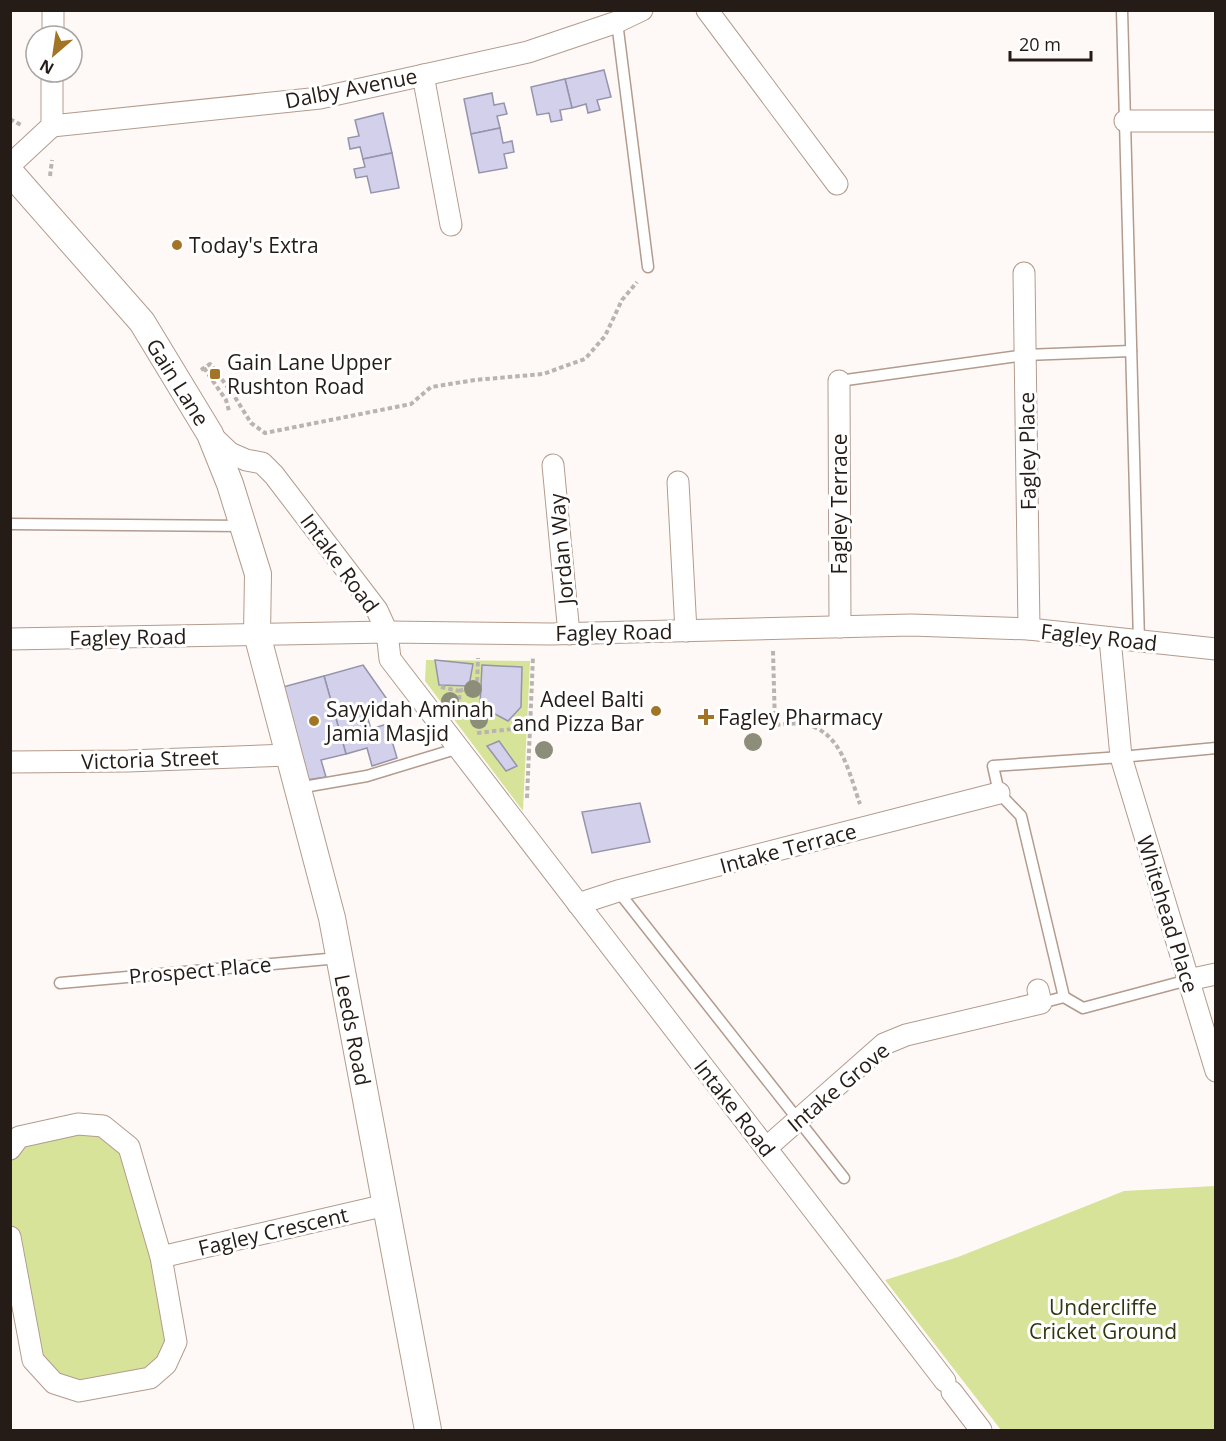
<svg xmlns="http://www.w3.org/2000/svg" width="1226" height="1441" viewBox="0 0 1226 1441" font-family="'Open Sans',sans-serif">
<rect width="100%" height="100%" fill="#fef9f6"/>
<!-- green -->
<g fill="#d7e399">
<polygon points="426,660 530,661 523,811 425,681"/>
<polygon points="78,1124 129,1147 176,1342 166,1364 79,1391 33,1360 11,1237 10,1149"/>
<polygon points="1215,1186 1215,1430 1001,1430 885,1280 958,1257 1124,1191"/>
</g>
<!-- building -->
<g fill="#d2d0ea" stroke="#9694ac" stroke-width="1.5">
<polygon points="604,70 611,97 597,100 600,110 588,113 586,104 572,108 565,79"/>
<polygon points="565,79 572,108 560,110 562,120 551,122 549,113 537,115 531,87"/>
<polygon points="492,93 494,105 504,103 507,114 497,116 500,128 471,134 464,99"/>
<polygon points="383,113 392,153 363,159 360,147 350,149 348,138 359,136 355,120"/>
<polygon points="500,128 503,143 512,141 514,152 504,154 507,168 479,173 471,134"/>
<polygon points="392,153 399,188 371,193 367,176 356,178 354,169 365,167 363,159"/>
<polygon points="435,660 473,664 469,686 439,685"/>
<polygon points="363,665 389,702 365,709 371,729 387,724 397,758 372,766 367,748 346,754 324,676"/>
<polygon points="482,665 522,667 521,707 508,721 480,706"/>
<polygon points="324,676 346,754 321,760 326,777 306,780 283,687"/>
<polygon points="499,741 517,766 506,771 487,746"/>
<polygon points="640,803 650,842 592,853 582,812"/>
</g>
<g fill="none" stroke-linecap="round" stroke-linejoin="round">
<defs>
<g id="service">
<polyline points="1122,10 1139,641"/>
<polyline points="617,22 648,267"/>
<polyline points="839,381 1025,355 1131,351"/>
<polyline points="10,524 243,526"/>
<polyline points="298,788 367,776 459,748"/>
<polyline points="618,891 844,1178"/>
<polyline points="60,983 339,958"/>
<polyline points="1064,997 1021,816 999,793 993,766 1121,757 1216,748"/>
<polyline points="1041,1003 1064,997 1083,1008 1188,980"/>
</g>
<g id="minor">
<polyline points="707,10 837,184"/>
<polyline points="53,36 53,10"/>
<polyline points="423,75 451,225"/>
<polyline points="1125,121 1216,121"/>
<polyline points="52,126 320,98 528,52 617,22 642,10"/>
<polyline points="10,165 52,126 52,72"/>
<polyline points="1024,273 1029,629"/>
<polyline points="839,381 840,627"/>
<polyline points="211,435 230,453 246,460 262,463 274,475 377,610 387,632 390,659 945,1381"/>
<polyline points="553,465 569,634"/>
<polyline points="678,482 686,631"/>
<polyline points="1110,638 1121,757 1216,1071"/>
<polyline points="10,639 387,632 551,634 911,625 1029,629 1216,649"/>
<polyline points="10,762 128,761 289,755"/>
<polyline points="578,904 618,891 999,793"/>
<polyline points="1188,980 1216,974"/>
<polyline points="766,1148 884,1044 906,1035 1041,1003 1038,990"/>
<polyline points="10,1149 19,1137 78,1124 103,1126 129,1147 161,1257 176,1342 166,1364 150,1378 79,1391 54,1383 33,1360 10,1237"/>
<polyline points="161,1257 386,1205"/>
<polyline points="952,1392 981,1430"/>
</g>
<polyline id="tertiary" points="10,172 142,322 210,434 230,484 258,574 257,634 332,918 428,1430"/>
</defs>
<!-- service casing -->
<use href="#service" stroke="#b39b8d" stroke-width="13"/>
<!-- minor casing -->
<use href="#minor" stroke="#b39b8d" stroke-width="23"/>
<!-- tertiary casing -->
<use href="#tertiary" stroke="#b39b8d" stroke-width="28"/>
<!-- path -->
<g stroke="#bab4b1" stroke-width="4" stroke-dasharray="4.5 3" stroke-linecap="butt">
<polyline points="10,119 21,125"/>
<polyline points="50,176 52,160"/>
<polyline points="204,368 226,400 229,411"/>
<polyline points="201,370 210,364 233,394 251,423 265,433 411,404 431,387 475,380 543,374 585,359 605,336 622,300 637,282"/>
<path d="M773 651 775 725C784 724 794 723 803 724 842 730 849 774 860 804"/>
<polyline points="441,687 459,691 460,711"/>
<polyline points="459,691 477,685 478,658"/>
<polyline points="477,733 530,727"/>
<polyline points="527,798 533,657"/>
</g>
<!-- service -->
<use href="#service" stroke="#fff" stroke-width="10"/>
<!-- minor -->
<use href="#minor" stroke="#fff" stroke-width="21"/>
<!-- tertiary -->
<use href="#tertiary" stroke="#fff" stroke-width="26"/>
</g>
<!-- trees -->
<g fill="#8d8e79">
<circle cx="473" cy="689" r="9"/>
<circle cx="450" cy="701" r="9"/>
<circle cx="479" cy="720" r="9"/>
<circle cx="753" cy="742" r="9"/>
<circle cx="544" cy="750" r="9"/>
</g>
<!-- markers -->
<g fill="#a27526" stroke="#fff" stroke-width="2">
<circle cx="177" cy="245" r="6"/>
<rect x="209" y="368" width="12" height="12" rx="3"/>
<circle cx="656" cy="711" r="6"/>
<path d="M703 708h6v6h6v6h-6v6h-6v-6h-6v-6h6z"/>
<circle cx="314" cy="721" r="6"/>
</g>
<g text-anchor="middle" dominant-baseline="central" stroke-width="6" stroke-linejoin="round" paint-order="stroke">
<!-- street labels -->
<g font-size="21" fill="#251c17" stroke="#fff">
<text transform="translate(351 88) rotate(-11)">Dalby Avenue</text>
<text transform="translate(178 382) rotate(58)">Gain Lane</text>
<text transform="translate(1027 451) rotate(-91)">Fagley Place</text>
<text transform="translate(839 504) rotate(-90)">Fagley Terrace</text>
<text transform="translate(561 549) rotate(-95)">Jordan Way</text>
<text transform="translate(340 563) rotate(54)">Intake Road</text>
<text transform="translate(614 632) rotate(-1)">Fagley Road</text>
<text transform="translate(128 637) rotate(-1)">Fagley Road</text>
<text transform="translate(1099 637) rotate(6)">Fagley Road</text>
<text transform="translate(150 759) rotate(-2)">Victoria Street</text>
<text transform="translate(788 848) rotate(-15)">Intake Terrace</text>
<text transform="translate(1168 914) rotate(73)">Whitehead Place</text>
<text transform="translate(200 970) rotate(-5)">Prospect Place</text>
<text transform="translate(353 1030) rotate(79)">Leeds Road</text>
<text transform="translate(838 1087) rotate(-40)">Intake Grove</text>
<text transform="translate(735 1108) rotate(52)">Intake Road</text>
<text transform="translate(273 1231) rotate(-13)">Fagley Crescent</text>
</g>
<!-- poi labels -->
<g font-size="21" fill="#251c17" stroke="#fff" text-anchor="start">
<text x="189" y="245">Today's Extra</text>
<text x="227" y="362">Gain Lane Upper<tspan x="227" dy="24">Rushton Road</tspan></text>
<text x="644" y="699" text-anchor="end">Adeel Balti<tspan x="644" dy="24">and Pizza Bar</tspan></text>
<text x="326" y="709">Sayyidah Aminah<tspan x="326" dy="24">Jamia Masjid</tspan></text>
<text x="718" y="717">Fagley Pharmacy</text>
</g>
<!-- park labels -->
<g font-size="21" fill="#313612" stroke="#fff">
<text x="1103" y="1307">Undercliffe<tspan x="1103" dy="24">Cricket Ground</tspan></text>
</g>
</g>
<!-- border -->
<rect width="1226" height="1441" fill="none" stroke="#251c17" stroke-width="24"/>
<!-- north arrow -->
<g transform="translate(54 54) rotate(209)"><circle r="28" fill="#ffffff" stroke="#a8a4a2" stroke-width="1.5"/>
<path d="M0-4.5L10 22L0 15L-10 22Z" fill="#a27526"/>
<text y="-9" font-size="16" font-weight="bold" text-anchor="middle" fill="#251c17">N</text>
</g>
<!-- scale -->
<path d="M1010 51v9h81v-9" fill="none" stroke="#251c17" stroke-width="3"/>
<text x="1019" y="51" font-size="18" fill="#251c17" stroke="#ffffff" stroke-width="4.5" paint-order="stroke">20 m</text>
</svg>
